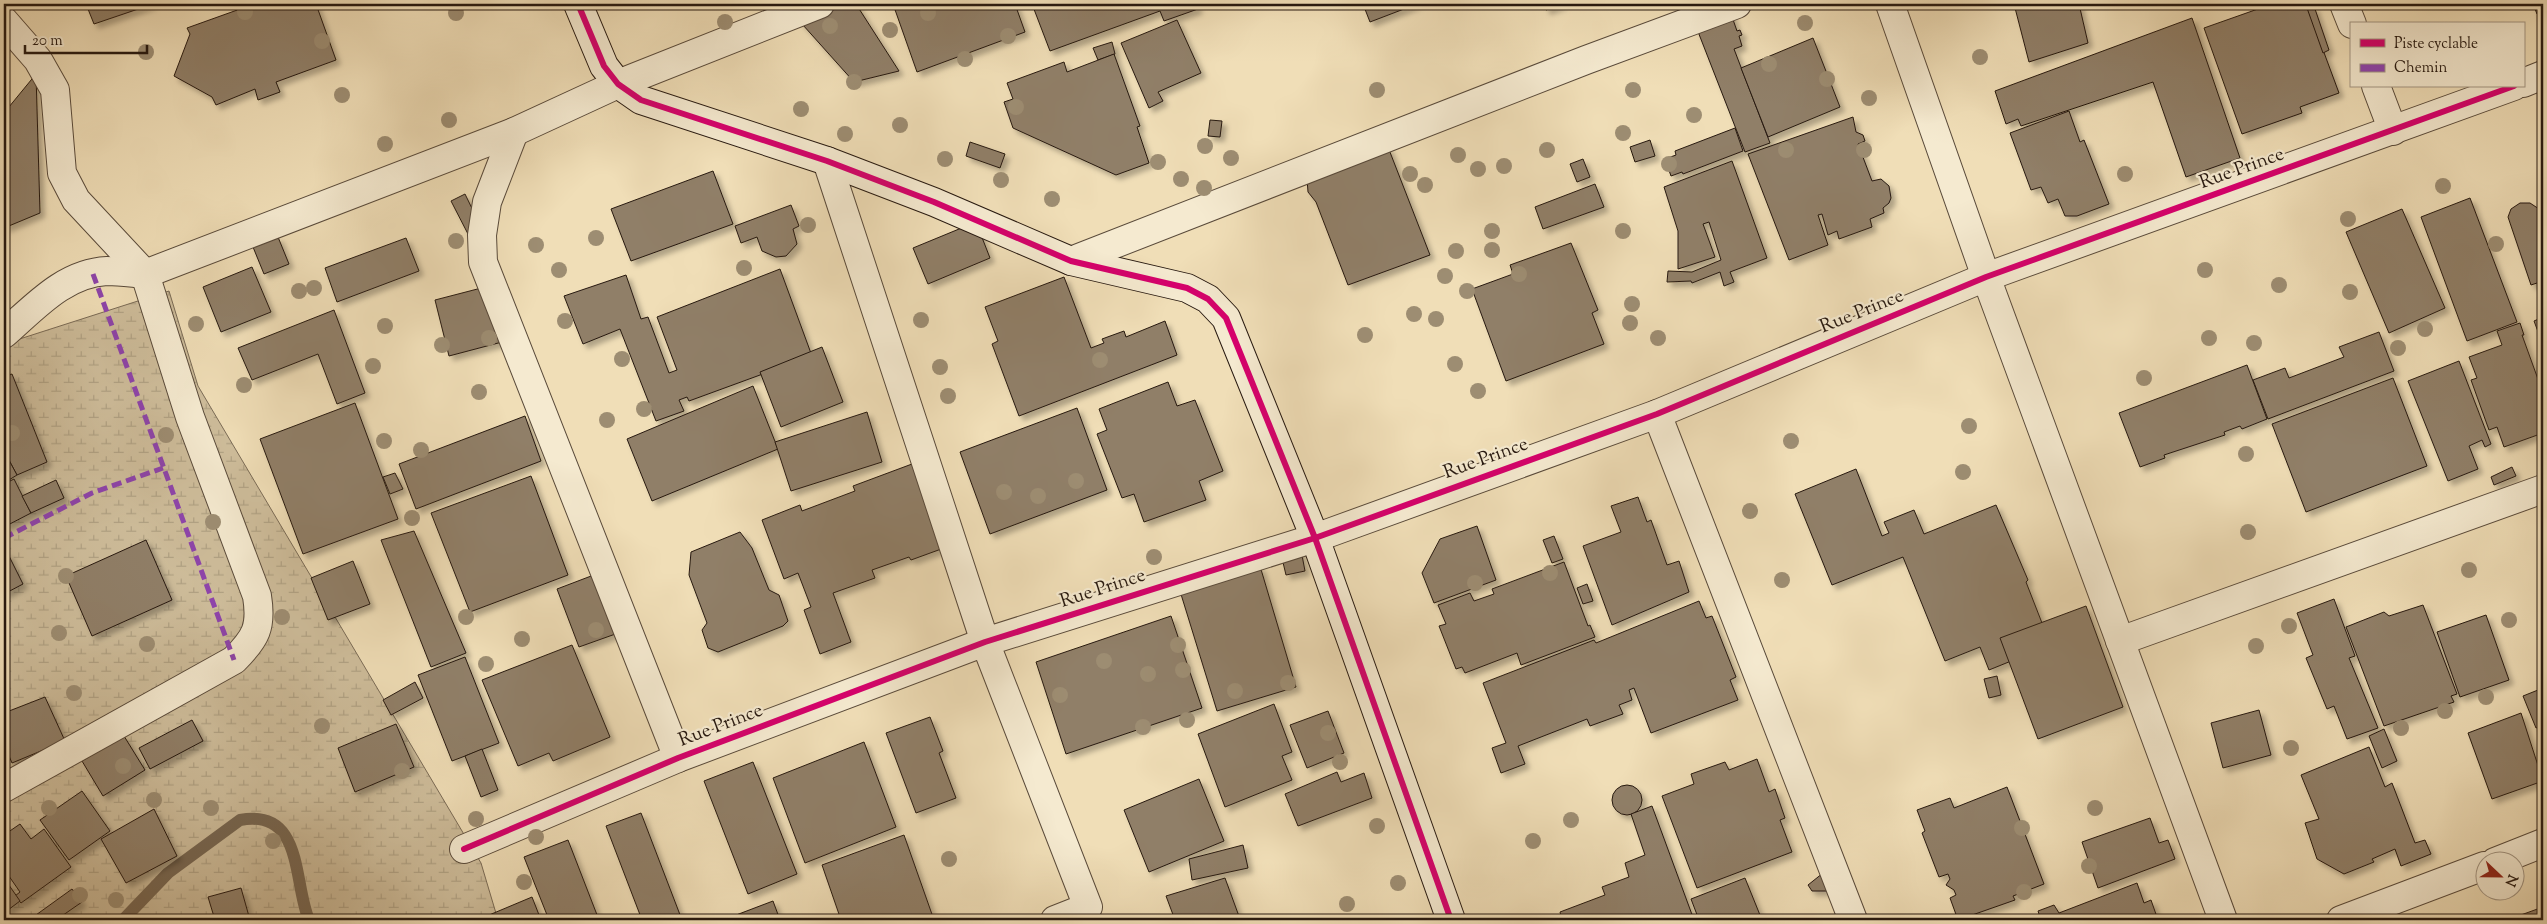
<svg xmlns="http://www.w3.org/2000/svg" width="2547" height="924" viewBox="0 0 2547 924" font-family="'Sorts Mill Goudy',serif">
<defs>
<pattern id="wetland-marsh" width="20" height="14" patternUnits="userSpaceOnUse" patternTransform="scale(1.25)"><rect width="20" height="14" fill="#cebd9b"/><path d="M1 5h8M5 5V1M11 12h8M15 12V8" fill="none" stroke="#b1a284"/></pattern>
<filter id="shadow"><feDropShadow dx="4.5" dy="4.5" stdDeviation="2.5" flood-color="#0004"/></filter>
</defs>
<rect width="100%" height="100%" fill="#f0deb7"/>
<filter id="stains"><feTurbulence type="fractalNoise" baseFrequency=".004" numOctaves="4"/><feColorMatrix values="0 0 0 0 .2 0 0 0 0 .09 0 0 0 0 .02 0 0 0 .5 -.17"/></filter>
<radialGradient id="worn" r=".72"><stop offset=".6" stop-color="#630" stop-opacity="0"/><stop offset="1" stop-color="#630" stop-opacity=".3"/></radialGradient>
<!-- wetland -->
<polygon fill="url(#wetland-marsh)" stroke="#7a6b56" points="169,291 198,386 481,863 498,920 4,920 4,344"/>
<g fill="none" stroke-linecap="round" stroke-linejoin="round">
<!-- stream -->
<path stroke="#776752" stroke-width="12" d="M123 920 168 873 240 820C304 808 293 883 309 920"/>
</g>
<!-- building -->
<g fill="#907f67" stroke="#271910" filter="url(#shadow)">
<polygon points="86,4 153,4 94,24"/>
<polygon points="254,4 316,4 336,60 276,82 280,92 258,100 255,89 216,105 212,97 174,76 190,34 187,28"/>
<polygon points="834,4 856,4 899,71 854,82 794,15"/>
<polygon points="893,4 1015,4 1025,32 917,72"/>
<polygon points="1032,4 1196,4 1198,9 1164,21 1160,11 1050,51"/>
<polygon points="1363,4 1417,4 1370,22"/>
<polygon points="1544,4 1563,4 1546,10"/>
<polygon points="2014,4 2079,4 2088,43 2029,62"/>
<polygon points="2272,4 2306,4 2339,93 2300,107 2302,113 2242,134 2204,28"/>
<polygon points="2533,4 2543,4 2543,11 2537,14"/>
<polygon points="2314,6 2329,50 2323,53 2307,8"/>
<polygon points="1730,11 1737,31 1740,30 1742,35 1739,36 1742,46 1734,49 1770,143 1745,152 1695,24"/>
<polygon points="2192,18 2240,158 2186,177 2153,82 2021,126 2018,119 2006,124 1995,91"/>
<polygon points="1177,20 1201,73 1158,92 1163,101 1149,108 1121,43"/>
<polygon points="1813,38 1840,107 1768,137 1741,68"/>
<polygon points="1112,42 1115,54 1098,60 1093,48"/>
<polygon points="1114,54 1140,126 1137,127 1149,163 1116,175 1013,128 1004,102 1013,99 1007,83 1064,62 1067,72"/>
<polygon points="36,74 40,213 4,228 4,113"/>
<polygon points="2069,111 2080,142 2084,140 2109,204 2077,216 2065,216 2058,199 2048,203 2041,187 2031,190 2010,133"/>
<polygon points="1853,117 1856,132 1863,135 1865,141 1858,144 1872,181 1881,179 1889,186 1891,198 1889,203 1883,208 1884,213 1870,219 1872,227 1839,239 1837,231 1828,235 1822,214 1818,215 1828,245 1789,260 1748,154"/>
<polygon points="1210,120 1222,121 1220,137 1208,136"/>
<polygon points="1735,128 1743,151 1683,174 1682,172 1671,176 1665,159 1676,155 1675,151"/>
<polygon points="1650,140 1655,156 1635,162 1630,147"/>
<polygon points="970,142 1005,154 1000,168 966,156"/>
<polygon points="1388,147 1430,255 1348,285 1316,202 1308,192 1307,179"/>
<polygon points="1583,159 1590,177 1577,182 1570,164"/>
<polygon points="1732,161 1767,258 1730,272 1734,282 1724,286 1720,272 1692,283 1691,281 1667,282 1668,271 1692,272 1721,260 1709,222 1703,224 1715,257 1678,269 1678,231 1664,187"/>
<polygon points="713,171 733,224 631,261 611,209"/>
<polygon points="1595,184 1604,207 1543,229 1535,207"/>
<polygon points="465,194 481,227 468,234 451,201"/>
<polygon points="2470,198 2517,322 2467,341 2421,217"/>
<polygon points="2520,203 2530,203 2539,209 2543,207 2543,281 2531,285 2508,217 2511,209"/>
<polygon points="791,205 799,226 793,229 797,244 786,256 776,257 762,251 757,237 741,243 735,226"/>
<polygon points="2402,209 2445,308 2389,333 2346,232"/>
<polygon points="976,222 990,258 928,284 913,248"/>
<polygon points="278,237 289,264 264,274 253,247"/>
<polygon points="406,238 419,271 337,302 325,268"/>
<polygon points="1571,243 1598,310 1592,313 1604,344 1506,381 1472,289 1513,274 1510,265"/>
<polygon points="252,267 271,312 221,332 203,287"/>
<polygon points="780,269 812,356 689,401 687,397 679,400 684,411 656,421 620,329 583,344 564,296 626,275 641,319 648,317 669,373 677,370 657,317"/>
<polygon points="1064,277 1091,348 1104,343 1102,339 1124,331 1126,337 1165,321 1177,355 1019,416 992,344 998,341 985,307"/>
<polygon points="489,286 502,342 449,356 435,300"/>
<polygon points="334,310 365,393 337,404 318,354 252,380 238,348"/>
<polygon points="2543,317 2543,345 2534,321"/>
<polygon points="2520,323 2524,335 2522,335 2543,393 2543,433 2504,447 2497,427 2489,430 2471,380 2477,378 2469,357 2502,345 2497,331"/>
<polygon points="2379,332 2394,371 2268,419 2253,380 2285,368 2289,378 2344,357 2339,347"/>
<polygon points="822,347 843,402 781,427 760,372"/>
<polygon points="2459,361 2491,444 2485,447 2482,440 2469,446 2478,469 2448,481 2408,381"/>
<polygon points="2247,365 2267,419 2242,429 2240,426 2224,432 2225,435 2164,455 2165,458 2140,467 2119,413"/>
<polygon points="12,374 47,462 17,475 4,451 4,377"/>
<polygon points="2393,378 2427,466 2306,512 2272,424"/>
<polygon points="1168,382 1177,406 1195,400 1223,471 1199,481 1206,500 1144,522 1134,494 1122,498 1097,434 1107,430 1099,409"/>
<polygon points="753,386 778,449 652,501 627,439"/>
<polygon points="355,403 398,519 303,554 260,439"/>
<polygon points="1077,408 1107,490 990,534 960,452"/>
<polygon points="867,412 882,462 791,491 775,442"/>
<polygon points="525,416 541,461 416,509 399,464"/>
<polygon points="4,451 17,475 4,483"/>
<polygon points="912,464 944,548 911,560 909,557 872,570 875,578 833,593 851,642 820,654 804,610 811,607 798,573 784,579 762,520 800,505 802,511 855,491 853,486"/>
<polygon points="2512,467 2516,476 2494,485 2491,477"/>
<polygon points="1856,469 1882,536 1889,533 1884,522 1914,510 1924,534 1996,505 2028,580 2026,582 2042,623 2039,624 2048,646 1989,670 1980,647 1945,661 1903,557 1832,585 1795,494"/>
<polygon points="395,473 403,489 390,494 383,477"/>
<polygon points="531,476 568,575 470,612 431,513"/>
<polygon points="14,479 31,513 4,527 4,484"/>
<polygon points="56,480 64,498 31,513 22,496"/>
<polygon points="1638,497 1647,522 1651,520 1667,565 1679,561 1689,592 1612,625 1583,546 1621,532 1611,506"/>
<polygon points="1477,526 1496,580 1434,603 1422,573 1440,539"/>
<polygon points="414,531 466,653 431,667 381,540"/>
<polygon points="740,532 752,548 769,590 779,595 788,621 783,626 718,652 708,648 702,630 707,623 689,575 691,552"/>
<polygon points="1554,536 1563,559 1552,563 1543,540"/>
<polygon points="146,540 172,600 92,636 66,576"/>
<polygon points="1301,550 1305,571 1286,575 1281,554"/>
<polygon points="7,552 23,584 4,594 4,554"/>
<polygon points="353,561 370,604 328,620 311,578"/>
<polygon points="1564,562 1588,626 1590,625 1595,637 1521,665 1517,653 1465,673 1462,667 1456,669 1439,626 1446,624 1438,605 1470,593 1474,601 1494,594 1492,589"/>
<polygon points="1260,566 1296,687 1217,711 1180,591"/>
<polygon points="599,573 621,632 579,647 557,589"/>
<polygon points="1587,584 1593,601 1583,604 1577,588"/>
<polygon points="2334,599 2355,656 2349,658 2378,728 2347,739 2334,706 2327,709 2306,658 2313,655 2297,613"/>
<polygon points="1699,601 1706,618 1712,616 1736,677 1730,680 1738,700 1651,733 1634,688 1629,690 1632,700 1619,705 1623,714 1590,726 1587,719 1518,746 1525,764 1501,773 1492,748 1506,743 1483,683 1594,640 1596,643"/>
<polygon points="2423,605 2457,694 2451,696 2454,702 2384,726 2346,627 2384,612 2389,616"/>
<polygon points="2086,606 2123,707 2038,739 2000,638"/>
<polygon points="2486,615 2509,680 2460,697 2437,632"/>
<polygon points="1171,616 1202,708 1066,754 1036,662"/>
<polygon points="572,645 610,737 553,761 549,753 518,766 482,680"/>
<polygon points="465,657 499,743 452,761 418,675"/>
<polygon points="1997,676 2001,695 1989,698 1984,679"/>
<polygon points="415,682 423,698 391,715 383,700"/>
<polygon points="2543,688 2543,725 2536,728 2523,696"/>
<polygon points="45,697 65,741 12,763 4,744 4,713"/>
<polygon points="1274,704 1292,752 1282,756 1292,780 1225,807 1198,734"/>
<polygon points="2259,710 2271,755 2223,768 2211,723"/>
<polygon points="1328,711 1344,753 1307,768 1290,725"/>
<polygon points="2521,713 2543,781 2492,799 2468,733"/>
<polygon points="930,717 943,751 939,753 956,798 916,813 886,733"/>
<polygon points="192,720 203,741 150,769 139,748"/>
<polygon points="396,724 414,767 355,792 338,748"/>
<polygon points="2384,729 2397,761 2382,768 2369,736"/>
<polygon points="124,736 145,770 103,796 82,761"/>
<polygon points="864,742 896,827 805,863 773,778"/>
<polygon points="2369,747 2385,787 2392,783 2415,843 2425,840 2431,854 2401,866 2395,849 2372,859 2374,862 2344,874 2317,859 2305,823 2319,819 2301,775"/>
<polygon points="482,749 498,790 481,797 465,756"/>
<polygon points="1757,759 1769,792 1775,789 1785,818 1780,820 1792,852 1697,888 1662,796 1694,784 1691,774 1725,762 1729,770"/>
<polygon points="753,762 797,874 748,894 704,781"/>
<polygon points="1337,772 1341,782 1364,773 1372,798 1298,826 1285,794"/>
<polygon points="1199,779 1224,841 1149,872 1124,810"/>
<circle cx="1627" cy="800" r="15"/>
<polygon points="2007,787 2044,884 2013,896 2015,900 1958,920 1950,898 1956,895 1954,890 1946,885 1950,879 1948,874 1939,877 1922,833 1925,831 1917,810 1950,798 1954,808"/>
<polygon points="82,791 110,831 69,860 40,820"/>
<polygon points="1652,806 1694,920 1562,920 1560,912 1605,895 1602,887 1629,877 1625,863 1645,855 1631,814"/>
<polygon points="154,809 177,856 126,883 101,839"/>
<polygon points="641,813 682,920 642,920 606,826"/>
<polygon points="2150,818 2159,843 2168,840 2175,859 2098,888 2082,842"/>
<polygon points="20,824 31,839 44,829 71,867 21,903 15,896 20,892 4,869 4,835"/>
<polygon points="904,835 934,920 841,920 822,865"/>
<polygon points="568,840 599,920 549,920 524,857"/>
<polygon points="1243,845 1248,868 1192,880 1189,859"/>
<polygon points="1823,873 1833,891 1812,891 1808,885"/>
<polygon points="4,878 20,901 4,913"/>
<polygon points="1225,878 1240,919 1175,920 1166,896"/>
<polygon points="1745,878 1762,920 1699,920 1691,899"/>
<polygon points="2137,883 2144,903 2151,900 2158,920 2041,920 2038,911 2054,905 2059,913"/>
<polygon points="241,888 250,920 215,920 208,897"/>
<polygon points="72,889 82,902 56,920 29,920"/>
<polygon points="532,897 541,920 483,920 482,918"/>
<polygon points="773,901 780,920 723,920"/>
<polygon points="2543,907 2543,920 2507,920"/>
</g>
<g fill="none" stroke-linecap="round" stroke-linejoin="round">
<defs>
<g id="street">
<polyline points="1890,4 1986,277 2223,920"/>
<polyline points="2344,4 2352,24"/>
<path d="M4 21 38 60 55 90 62 173 76 200 145 274 190 417 257 596C262 627 256 638 234 660L4 788"/>
<polyline points="2523,83 2543,75"/>
<polyline points="2376,86 2393,131"/>
<polyline points="514,132 487,202 482,235 483,262 678,758"/>
<polyline points="827,161 985,642 1088,907 1055,920"/>
<polyline points="1071,261 1586,60 1737,4"/>
<path d="M4 334C34 308 64 273 107 271 119 271 133 273 145 274L514 132 618 84 820 4"/>
<polyline points="1657,414 1853,920"/>
<polyline points="2120,641 2543,489"/>
<polyline points="464,849 678,758 985,642 1315,538 1657,414 1986,277 2514,86"/>
<polyline points="2495,862 2543,843"/>
<polyline points="2341,920 2484,866"/>
</g>
<polyline id="secondary" points="578,4 604,66 618,84 641,100 827,161 934,202 1071,261 1187,288 1208,299 1226,318 1315,538 1451,920"/>
</defs>
<!-- street casing -->
<use href="#street" stroke="#594a3a" stroke-width="30"/>
<!-- secondary casing -->
<use href="#secondary" stroke="#271910" stroke-width="30"/>
<!-- street -->
<use href="#street" stroke="#f5ead0" stroke-width="28"/>
<!-- secondary -->
<use href="#secondary" stroke="#f5ead0" stroke-width="28"/>
<!-- quiet -->
<g stroke="#8e44ad" stroke-width="5" stroke-dasharray="10 5" stroke-linecap="butt">
<polyline points="93,274 234,660"/>
<polyline points="4,538 92,493 163,468"/>
</g>
<defs>
<g id="cycleway">
<polyline points="578,4 604,66 618,84 641,100 827,161 934,202 1071,261 1187,288 1208,299 1226,318 1315,538 1451,920"/>
<polyline points="464,849 678,758 985,642 1315,538 1657,414 1986,277 2514,86"/>
</g>
</defs>
<!-- cycleway casing -->
<use href="#cycleway" stroke="#f5ead0" stroke-width="9"/>
<!-- cycleway -->
<use href="#cycleway" stroke="#d6006c" stroke-width="6"/>
</g>
<!-- trees -->
<g fill="#9d8d72">
<circle cx="245" cy="12" r="8"/>
<circle cx="456" cy="13" r="8"/>
<circle cx="928" cy="13" r="8"/>
<circle cx="725" cy="22" r="8"/>
<circle cx="1805" cy="23" r="8"/>
<circle cx="830" cy="26" r="8"/>
<circle cx="890" cy="30" r="8"/>
<circle cx="1008" cy="36" r="8"/>
<circle cx="322" cy="41" r="8"/>
<circle cx="146" cy="52" r="8"/>
<circle cx="1980" cy="57" r="8"/>
<circle cx="965" cy="59" r="8"/>
<circle cx="1769" cy="64" r="8"/>
<circle cx="1827" cy="79" r="8"/>
<circle cx="854" cy="82" r="8"/>
<circle cx="1377" cy="90" r="8"/>
<circle cx="1633" cy="90" r="8"/>
<circle cx="342" cy="95" r="8"/>
<circle cx="1869" cy="98" r="8"/>
<circle cx="1016" cy="107" r="8"/>
<circle cx="801" cy="109" r="8"/>
<circle cx="1694" cy="115" r="8"/>
<circle cx="449" cy="120" r="8"/>
<circle cx="900" cy="125" r="8"/>
<circle cx="1623" cy="133" r="8"/>
<circle cx="845" cy="134" r="8"/>
<circle cx="385" cy="144" r="8"/>
<circle cx="1205" cy="146" r="8"/>
<circle cx="1547" cy="150" r="8"/>
<circle cx="1786" cy="150" r="8"/>
<circle cx="1864" cy="150" r="8"/>
<circle cx="1458" cy="155" r="8"/>
<circle cx="1231" cy="158" r="8"/>
<circle cx="945" cy="159" r="8"/>
<circle cx="1158" cy="162" r="8"/>
<circle cx="1669" cy="164" r="8"/>
<circle cx="1504" cy="166" r="8"/>
<circle cx="1478" cy="169" r="8"/>
<circle cx="1410" cy="174" r="8"/>
<circle cx="2125" cy="174" r="8"/>
<circle cx="1181" cy="179" r="8"/>
<circle cx="1001" cy="180" r="8"/>
<circle cx="1425" cy="185" r="8"/>
<circle cx="2443" cy="186" r="8"/>
<circle cx="1204" cy="188" r="8"/>
<circle cx="1052" cy="199" r="8"/>
<circle cx="2348" cy="219" r="8"/>
<circle cx="808" cy="225" r="8"/>
<circle cx="1492" cy="231" r="8"/>
<circle cx="1623" cy="231" r="8"/>
<circle cx="596" cy="238" r="8"/>
<circle cx="456" cy="241" r="8"/>
<circle cx="2496" cy="244" r="8"/>
<circle cx="536" cy="245" r="8"/>
<circle cx="1492" cy="250" r="8"/>
<circle cx="1456" cy="251" r="8"/>
<circle cx="744" cy="268" r="8"/>
<circle cx="559" cy="270" r="8"/>
<circle cx="2205" cy="270" r="8"/>
<circle cx="1519" cy="274" r="8"/>
<circle cx="1445" cy="276" r="8"/>
<circle cx="2279" cy="285" r="8"/>
<circle cx="314" cy="288" r="8"/>
<circle cx="299" cy="291" r="8"/>
<circle cx="1467" cy="291" r="8"/>
<circle cx="2350" cy="292" r="8"/>
<circle cx="1632" cy="304" r="8"/>
<circle cx="1414" cy="314" r="8"/>
<circle cx="1436" cy="319" r="8"/>
<circle cx="921" cy="320" r="8"/>
<circle cx="565" cy="321" r="8"/>
<circle cx="1630" cy="323" r="8"/>
<circle cx="196" cy="324" r="8"/>
<circle cx="385" cy="326" r="8"/>
<circle cx="2425" cy="329" r="8"/>
<circle cx="1365" cy="335" r="8"/>
<circle cx="489" cy="338" r="8"/>
<circle cx="1658" cy="338" r="8"/>
<circle cx="2209" cy="338" r="8"/>
<circle cx="2254" cy="343" r="8"/>
<circle cx="442" cy="345" r="8"/>
<circle cx="2398" cy="348" r="8"/>
<circle cx="622" cy="359" r="8"/>
<circle cx="1100" cy="360" r="8"/>
<circle cx="1455" cy="364" r="8"/>
<circle cx="373" cy="366" r="8"/>
<circle cx="940" cy="367" r="8"/>
<circle cx="2144" cy="378" r="8"/>
<circle cx="244" cy="385" r="8"/>
<circle cx="1478" cy="391" r="8"/>
<circle cx="479" cy="392" r="8"/>
<circle cx="948" cy="396" r="8"/>
<circle cx="644" cy="409" r="8"/>
<circle cx="607" cy="420" r="8"/>
<circle cx="1969" cy="426" r="8"/>
<circle cx="12" cy="433" r="8"/>
<circle cx="166" cy="435" r="8"/>
<circle cx="384" cy="441" r="8"/>
<circle cx="1791" cy="441" r="8"/>
<circle cx="421" cy="450" r="8"/>
<circle cx="2246" cy="454" r="8"/>
<circle cx="1963" cy="472" r="8"/>
<circle cx="1076" cy="481" r="8"/>
<circle cx="1004" cy="492" r="8"/>
<circle cx="1038" cy="496" r="8"/>
<circle cx="1750" cy="511" r="8"/>
<circle cx="412" cy="518" r="8"/>
<circle cx="213" cy="522" r="8"/>
<circle cx="2248" cy="532" r="8"/>
<circle cx="1154" cy="557" r="8"/>
<circle cx="2469" cy="570" r="8"/>
<circle cx="1550" cy="573" r="8"/>
<circle cx="66" cy="576" r="8"/>
<circle cx="1782" cy="580" r="8"/>
<circle cx="1475" cy="583" r="8"/>
<circle cx="282" cy="617" r="8"/>
<circle cx="466" cy="617" r="8"/>
<circle cx="2509" cy="620" r="8"/>
<circle cx="2289" cy="626" r="8"/>
<circle cx="596" cy="630" r="8"/>
<circle cx="59" cy="633" r="8"/>
<circle cx="522" cy="639" r="8"/>
<circle cx="147" cy="644" r="8"/>
<circle cx="1178" cy="645" r="8"/>
<circle cx="2256" cy="646" r="8"/>
<circle cx="1104" cy="661" r="8"/>
<circle cx="486" cy="664" r="8"/>
<circle cx="1183" cy="670" r="8"/>
<circle cx="1148" cy="674" r="8"/>
<circle cx="1288" cy="683" r="8"/>
<circle cx="1235" cy="691" r="8"/>
<circle cx="74" cy="693" r="8"/>
<circle cx="1060" cy="695" r="8"/>
<circle cx="2486" cy="697" r="8"/>
<circle cx="2445" cy="711" r="8"/>
<circle cx="1187" cy="720" r="8"/>
<circle cx="322" cy="726" r="8"/>
<circle cx="1143" cy="727" r="8"/>
<circle cx="2401" cy="728" r="8"/>
<circle cx="1328" cy="733" r="8"/>
<circle cx="2291" cy="748" r="8"/>
<circle cx="1340" cy="762" r="8"/>
<circle cx="123" cy="766" r="8"/>
<circle cx="402" cy="771" r="8"/>
<circle cx="154" cy="800" r="8"/>
<circle cx="49" cy="808" r="8"/>
<circle cx="211" cy="808" r="8"/>
<circle cx="2095" cy="808" r="8"/>
<circle cx="476" cy="819" r="8"/>
<circle cx="1571" cy="820" r="8"/>
<circle cx="1377" cy="826" r="8"/>
<circle cx="2022" cy="828" r="8"/>
<circle cx="536" cy="837" r="8"/>
<circle cx="273" cy="841" r="8"/>
<circle cx="1533" cy="841" r="8"/>
<circle cx="949" cy="859" r="8"/>
<circle cx="2089" cy="866" r="8"/>
<circle cx="524" cy="882" r="8"/>
<circle cx="1398" cy="883" r="8"/>
<circle cx="2024" cy="892" r="8"/>
<circle cx="80" cy="895" r="8"/>
<circle cx="116" cy="900" r="8"/>
<circle cx="1347" cy="904" r="8"/>
</g>
<g text-anchor="middle" dominant-baseline="central" stroke-width="4.5" stroke-linejoin="round" paint-order="stroke">
<!-- street labels -->
<g font-size="19" fill="#271910" stroke="#f5ead0">
<text transform="translate(2242 169) rotate(-20)">Rue Prince</text>
<text transform="translate(1862 312) rotate(-22)">Rue Prince</text>
<text transform="translate(1486 459) rotate(-20)">Rue Prince</text>
<text transform="translate(1103 589) rotate(-18)">Rue Prince</text>
<text transform="translate(721 726) rotate(-21)">Rue Prince</text>
</g>
</g>
<!-- margin -->
<rect width="2547" height="924" fill="none" stroke="#f0deb7" stroke-width="20"/>
<rect x="5" y="5" width="2537" height="914" fill="none" stroke="#271910" stroke-width="2.5"/>
<rect x="10" y="10" width="2527" height="904" fill="none" stroke="#271910"/>
<!-- legend -->
<rect x="2350" y="22" width="175" height="65" fill="#f5ead0" stroke="#a39683"/>
<rect x="2360" y="39" width="25" height="8" fill="#d6006c" stroke="#a39683"/>
<text x="2394" y="48" font-size="15" fill="#271910">Piste cyclable</text>
<rect x="2360" y="64" width="25" height="8" fill="#8e44ad" stroke="#a39683"/>
<text x="2394" y="72" font-size="15" fill="#271910">Chemin</text>
<!-- north arrow -->
<g transform="translate(2500 876) rotate(112)"><circle r="24" fill="#f5ead0" stroke="#a39683"/>
<path d="M0-4L9 19L0 12L-9 19Z" fill="#8f2418"/>
<text y="-8" font-size="14" font-weight="bold" text-anchor="middle" fill="#271910">N</text>
</g>
<!-- scale -->
<path d="M25 45v8h122v-8" fill="none" stroke="#271910" stroke-width="2.5"/>
<text x="32" y="45" font-size="15" fill="#271910" stroke="#f5ead0" stroke-width="4" paint-order="stroke">20 m</text>
<rect width="100%" height="100%" filter="url(#stains)"/>
<rect width="100%" height="100%" fill="url(#worn)"/>
</svg>
